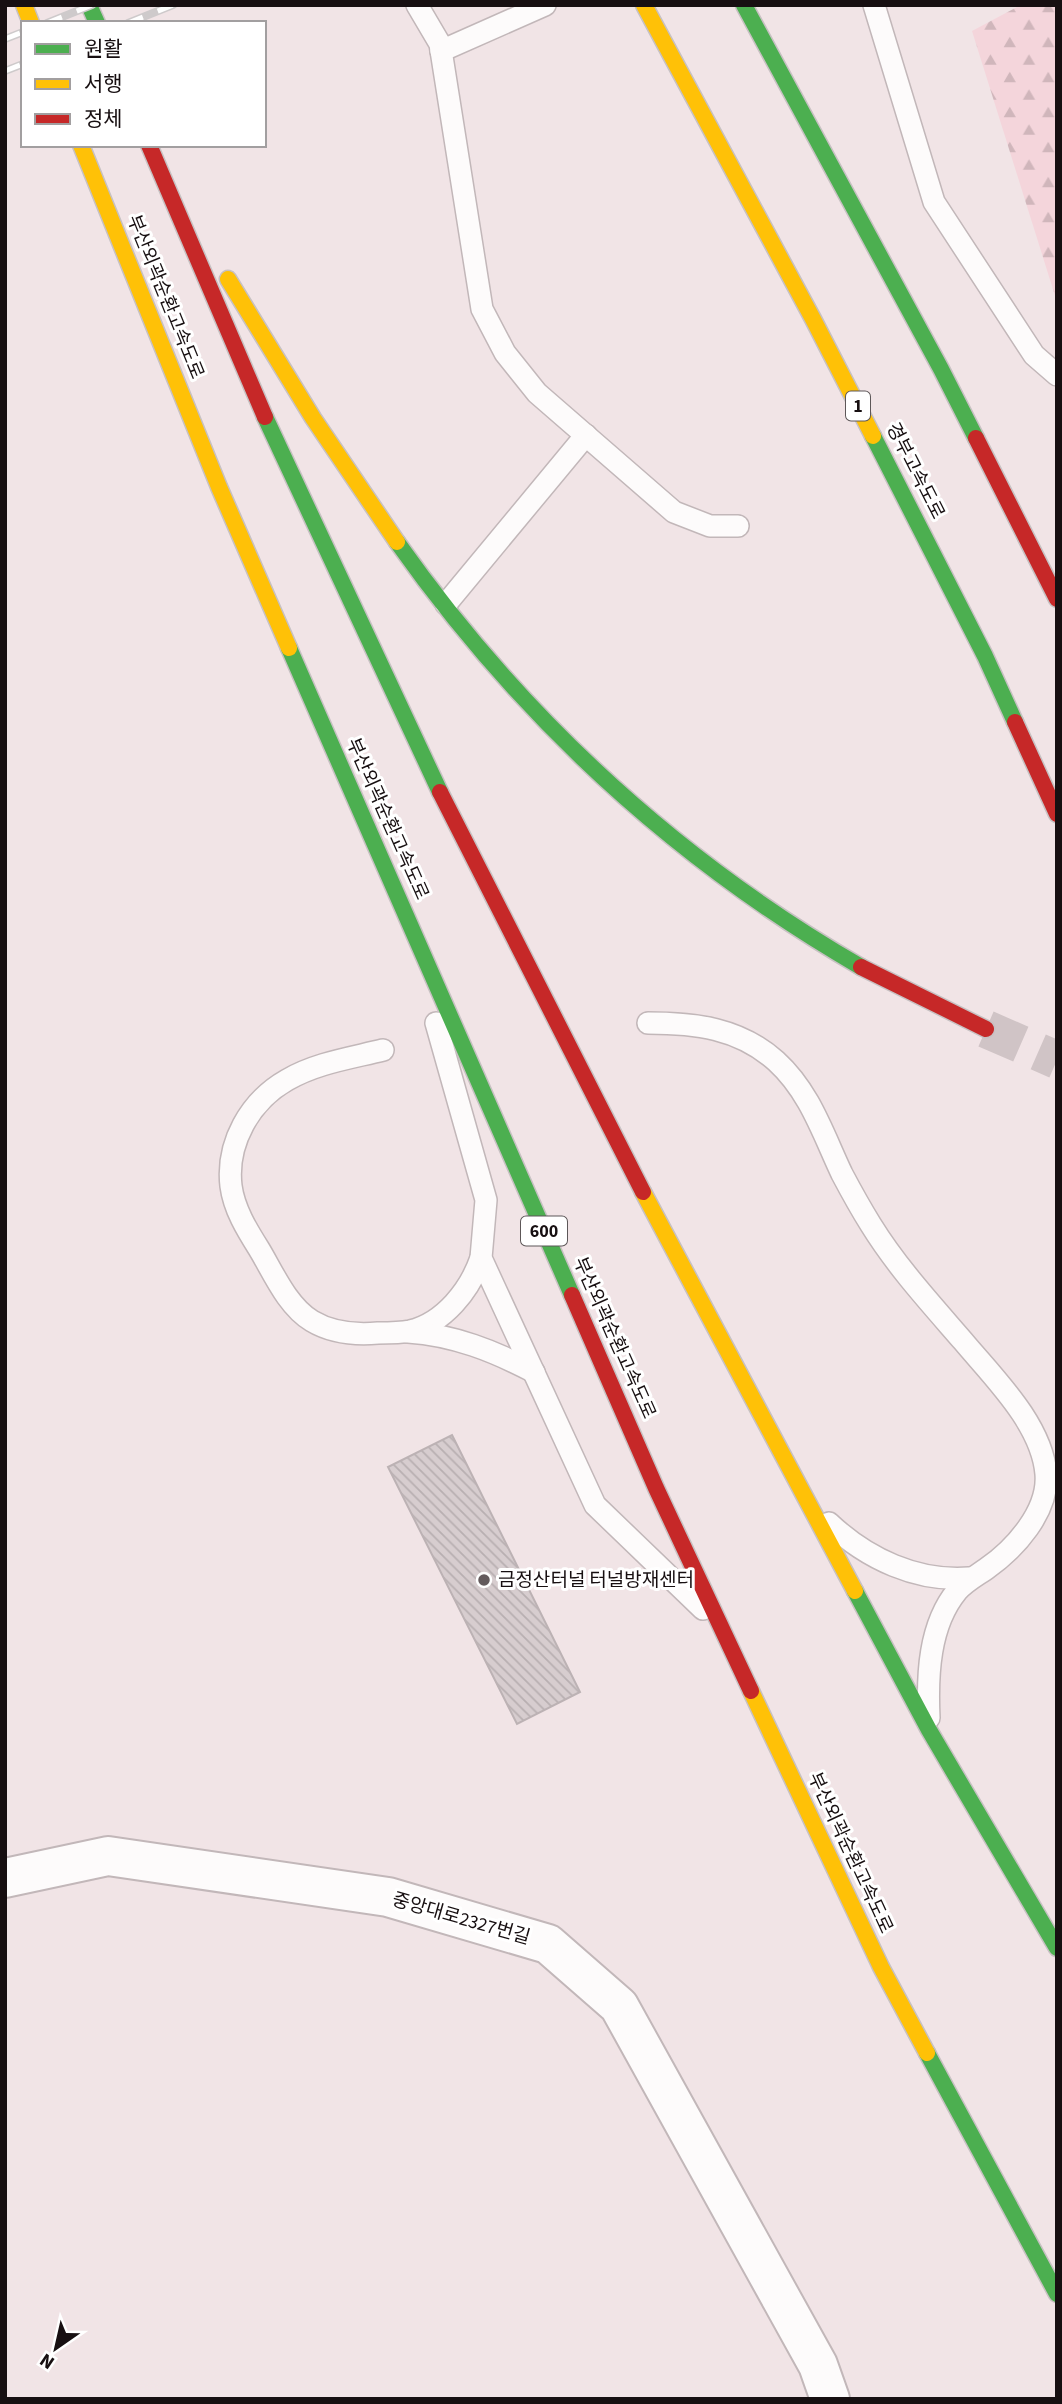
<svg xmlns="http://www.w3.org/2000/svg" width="1062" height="2404" viewBox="0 0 1062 2404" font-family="'Source Sans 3','Noto Sans KR',sans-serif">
<defs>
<pattern id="forest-firs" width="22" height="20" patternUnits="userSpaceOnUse" patternTransform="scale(1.75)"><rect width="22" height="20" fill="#f4d5db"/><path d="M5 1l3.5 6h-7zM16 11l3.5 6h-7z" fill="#d0b6bb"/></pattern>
<pattern id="building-back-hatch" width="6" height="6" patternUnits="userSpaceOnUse" patternTransform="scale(1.75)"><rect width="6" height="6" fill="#d7cdcf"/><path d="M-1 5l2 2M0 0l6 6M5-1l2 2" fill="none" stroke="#b8afb1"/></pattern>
</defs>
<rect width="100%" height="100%" fill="#f1e4e6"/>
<!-- forest -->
<polygon fill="url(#forest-firs)" points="1021,5 1057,5 1057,302 972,31"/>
<!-- building -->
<polygon fill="url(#building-back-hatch)" stroke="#bcb2b4" stroke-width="2" points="452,1435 580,1692 517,1724 388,1467"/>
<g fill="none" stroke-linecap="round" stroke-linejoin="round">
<!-- highway-tunnel -->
<polyline stroke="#d0c4c6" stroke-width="38" stroke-dasharray="38 19" stroke-linecap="butt" points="986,1029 1057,1060"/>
<defs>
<g id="lane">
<polyline points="417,5 440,44 482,309 505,353 537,393 674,512 710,526 738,526"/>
<polyline points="874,5 934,202 1034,355 1057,375"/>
<polyline points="441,51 545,5"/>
<polyline points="446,604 586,435"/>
<polyline points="436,1023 486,1200 481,1258 595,1505 703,1609"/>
<path d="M648 1023C695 1023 739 1028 776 1061 810 1092 823 1134 842 1174 851 1191 861 1209 871 1225 897 1267 931 1304 963 1341 993 1377 1042 1424 1046 1474 1049 1511 1015 1549 986 1569 976 1576 966 1581 957 1591 929 1625 927 1675 929 1718"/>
<path d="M383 1050C351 1058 316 1063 287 1080 250 1101 226 1143 231 1186 234 1209 247 1230 259 1249 273 1272 287 1306 312 1321 332 1333 355 1335 378 1333 389 1333 400 1333 410 1331 444 1323 470 1290 481 1258"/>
<path d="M408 1332C454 1335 494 1351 534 1372"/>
<path d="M829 1523C867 1559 917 1582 969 1578"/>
</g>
<polyline id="street" points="5,1878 108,1856 388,1897 548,1944 619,2006 818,2365 830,2399"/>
<g id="fast">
<polyline points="89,5 97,23"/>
<polyline points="744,5 941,369 976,438"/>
<polyline points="265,417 440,792"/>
<polyline points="873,436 985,656 1015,722"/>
<path d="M397 542C520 716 676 860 861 967"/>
<polyline points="289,648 572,1295"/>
<polyline points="855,1591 929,1730 1057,1948"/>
<polyline points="927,2053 1057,2294"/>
</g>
<g id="slow">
<polyline points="24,5 31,23"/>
<polyline points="644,5 813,319 873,436"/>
<polyline points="81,145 219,487 289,648"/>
<polyline points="228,279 313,418 397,542"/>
<polyline points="643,1192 855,1591"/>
<polyline points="751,1691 881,1967 927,2053"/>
</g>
<g id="jam">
<polyline points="149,145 265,417"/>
<polyline points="976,438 1057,599"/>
<polyline points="1015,722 1057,814"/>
<polyline points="440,792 643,1192"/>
<polyline points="861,967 986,1029"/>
<polyline points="572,1295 656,1488 751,1691"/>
</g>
</defs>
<!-- lane casing -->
<use href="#lane" stroke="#c2b7b9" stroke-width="24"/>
<!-- street casing -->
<use href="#street" stroke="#c2b7b9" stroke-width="42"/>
<!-- fast casing -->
<use href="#fast" stroke="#c7c1c2" stroke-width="19"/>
<!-- slow casing -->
<use href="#slow" stroke="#c7c1c2" stroke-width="19"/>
<!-- jam casing -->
<use href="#jam" stroke="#c7c1c2" stroke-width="19"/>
<!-- lane -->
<use href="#lane" stroke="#fdfbfb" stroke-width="21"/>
<!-- street -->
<use href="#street" stroke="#fdfbfb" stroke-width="38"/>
<!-- fast -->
<use href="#fast" stroke="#4caf50" stroke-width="16"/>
<!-- slow -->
<use href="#slow" stroke="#ffc107" stroke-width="16"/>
<!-- jam -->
<use href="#jam" stroke="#c62828" stroke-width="16"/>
<defs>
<g id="rail">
<polyline points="47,23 92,5"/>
<polyline points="128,23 173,5"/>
<polyline points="5,39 23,32"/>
<polyline points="5,71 23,64"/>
</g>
</defs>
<!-- rail casing -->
<use href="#rail" stroke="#cecacb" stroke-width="8"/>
<!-- rail -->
<use href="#rail" stroke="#fff" stroke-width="5" stroke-dasharray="16" stroke-linecap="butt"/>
</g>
<!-- markers -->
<circle fill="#635a5c" stroke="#fff" stroke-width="2.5" cx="484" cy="1580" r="7"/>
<g text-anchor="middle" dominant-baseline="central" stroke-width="6" stroke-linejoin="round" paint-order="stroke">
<!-- shield labels -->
<g fill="#fff" stroke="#5d5758" stroke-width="2">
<rect x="846" y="391.5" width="24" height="29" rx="5"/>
<rect x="521" y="1216.5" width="46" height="29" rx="5"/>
</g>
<g font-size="18" font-weight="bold" fill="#170f11">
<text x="858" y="406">1</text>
<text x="544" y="1231">600</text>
</g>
<!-- street labels -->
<g font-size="19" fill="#170f11" stroke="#fff">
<text transform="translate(165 297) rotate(68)">부산외곽순환고속도로</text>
<text transform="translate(915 471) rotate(63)">경부고속도로</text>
<text transform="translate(387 819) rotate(66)">부산외곽순환고속도로</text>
<text transform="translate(614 1338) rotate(66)">부산외곽순환고속도로</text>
<text transform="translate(850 1853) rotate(65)">부산외곽순환고속도로</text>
<text transform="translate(461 1919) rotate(16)">중앙대로2327번길</text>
</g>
<!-- poi labels -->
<g font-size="19" fill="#170f11" stroke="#fff" text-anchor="start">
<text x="498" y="1580">금정산터널 터널방재센터</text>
</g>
</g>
<!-- border -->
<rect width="1062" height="2404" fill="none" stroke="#170f11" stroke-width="14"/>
<!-- legend -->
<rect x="21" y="21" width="245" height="126" fill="#ffffff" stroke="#a29fa0" stroke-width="2"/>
<rect x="35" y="44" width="35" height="10" fill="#4caf50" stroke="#a29fa0" stroke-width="2"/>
<text x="84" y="56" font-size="21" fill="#170f11">원활</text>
<rect x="35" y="79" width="35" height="10" fill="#ffc107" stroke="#a29fa0" stroke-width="2"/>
<text x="84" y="91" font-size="21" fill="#170f11">서행</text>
<rect x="35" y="114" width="35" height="10" fill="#c62828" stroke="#a29fa0" stroke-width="2"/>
<text x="84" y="126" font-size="21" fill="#170f11">정체</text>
<!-- north arrow -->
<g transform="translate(56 2348) rotate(214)" stroke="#ffffff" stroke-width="5" paint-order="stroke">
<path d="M0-5L12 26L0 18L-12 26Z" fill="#170f11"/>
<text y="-10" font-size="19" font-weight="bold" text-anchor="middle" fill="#170f11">N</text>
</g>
</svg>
